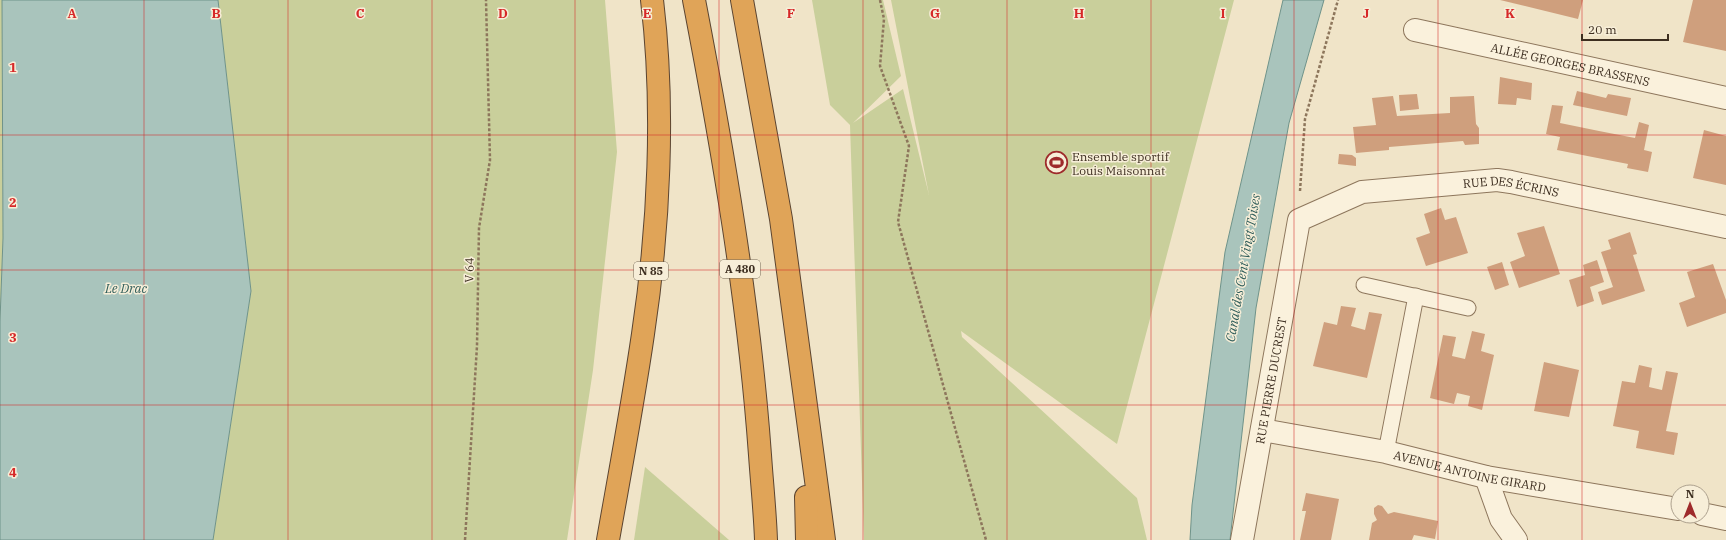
<svg xmlns="http://www.w3.org/2000/svg" width="1726" height="540" viewBox="0 0 1726 540" font-family="'IBM Plex Serif',serif">
<rect width="100%" height="100%" fill="#f0e4c8"/>
<!-- green -->
<g fill="#c9cf9b">
<polygon points="0,0 2,0 3,238 0,321"/>
<polygon points="218,0 605,0 617,152 593,370 567,540 213,540 251,291"/>
<polygon points="812,0 883,0 901,76 853,123 903,89 929,195 891,0 1234,0 1117,444 961,331 962,337 1137,498 1147,540 864,540 850,125 830,105"/>
<polygon points="645,467 729,540 634,540"/>
</g>
<!-- water -->
<g fill="#a9c4bc" stroke="#6f938a">
<polygon points="2,0 218,0 251,291 213,540 0,540 0,321 3,238"/>
<polygon points="1283,0 1324,0 1289,123 1256,308 1230,540 1190,540 1192,505 1225,252"/>
</g>
<!-- building -->
<g fill="#cf9f7d">
<polygon points="1500,0 1583,0 1578,19"/>
<polygon points="1693,0 1726,0 1726,51 1683,42"/>
<polygon points="1500,77 1532,83 1531,100 1517,98 1516,105 1498,104"/>
<polygon points="1577,91 1606,98 1608,94 1631,98 1627,116 1573,105"/>
<polygon points="1417,94 1419,109 1400,111 1399,95"/>
<polygon points="1393,96 1397,116 1450,113 1450,97 1474,96 1476,124 1479,128 1479,144 1465,145 1463,141 1389,147 1389,150 1356,153 1353,127 1376,125 1372,98"/>
<polygon points="1552,105 1563,106 1560,123 1599,131 1635,138 1639,122 1649,125 1644,150 1652,152 1648,172 1627,168 1628,164 1557,150 1560,137 1546,134"/>
<polygon points="1704,130 1726,136 1726,185 1693,178"/>
<polygon points="1339,154 1352,155 1356,158 1356,166 1338,164"/>
<polygon points="1441,208 1445,220 1456,217 1468,253 1426,266 1416,238 1430,233 1424,214"/>
<polygon points="1544,226 1560,274 1519,288 1510,262 1525,256 1517,233"/>
<polygon points="1630,232 1637,254 1633,255 1645,291 1602,305 1598,292 1613,287 1601,252 1611,249 1608,240"/>
<polygon points="1597,260 1604,282 1590,287 1594,301 1577,307 1569,280 1585,275 1583,265"/>
<polygon points="1502,262 1509,285 1495,290 1487,267"/>
<polygon points="1713,264 1726,300 1726,313 1687,327 1679,303 1695,297 1687,272"/>
<polygon points="1341,306 1356,308 1351,326 1365,330 1369,312 1382,314 1367,378 1313,366 1324,322 1337,325"/>
<polygon points="1472,331 1485,334 1481,351 1494,355 1482,410 1468,406 1470,396 1457,393 1454,404 1430,398 1443,335 1456,337 1452,356 1465,359"/>
<polygon points="1544,362 1579,370 1569,417 1534,411"/>
<polygon points="1639,365 1652,368 1649,387 1662,390 1666,371 1678,373 1666,431 1678,433 1674,455 1636,448 1639,431 1613,426 1622,381 1635,383"/>
<polygon points="1306,493 1339,499 1331,540 1300,540 1306,511 1302,511"/>
<polygon points="1378,505 1382,506 1388,514 1394,512 1438,521 1435,539 1414,535 1412,540 1369,540 1372,523 1377,520 1374,514 1374,508"/>
</g>
<g fill="none" stroke-linecap="round" stroke-linejoin="round">
<defs>
<g id="lane">
<polyline points="1364,285 1468,308"/>
<polyline points="1386,452 1416,296"/>
</g>
<g id="street">
<path id="s1" d="M1415 30 1726 98"/>
<path id="s2" d="M1262 430 1386 452 1486 477 1678 509"/>
<polyline points="1486,477 1501,519 1516,540"/>
<polyline points="1702,514 1726,519"/>
<path id="s3" d="M1242 540 1299 220 1362 192 1497 180 1511 182 1726 227"/>
</g>
<g id="highway">
<path d="M694 0C723 151 749 302 760 455 762 484 765 512 766 540"/>
<polyline points="742,0 781,219 824,540"/>
<polyline points="806,497 807,540"/>
<path d="M608 540C620 472 633 403 643 334 659 228 665 107 652 0"/>
</g>
</defs>
<!-- lane casing -->
<use href="#lane" stroke="#8d765c" stroke-width="17"/>
<!-- street casing -->
<use href="#street" stroke="#8d765c" stroke-width="24"/>
<!-- highway casing -->
<use href="#highway" stroke="#5b4430" stroke-width="24"/>
<!-- path -->
<g stroke="#8d765c" stroke-width="2.5" stroke-dasharray="3 2" stroke-linecap="butt">
<polyline points="880,0 884,19 880,66 909,146 898,222 986,540"/>
<polyline points="1300,191 1305,119 1338,0"/>
<polyline points="465,540 477,346 479,228 490,160 486,0"/>
</g>
<!-- lane -->
<use href="#lane" stroke="#faf1dc" stroke-width="15"/>
<!-- street -->
<use href="#street" stroke="#faf1dc" stroke-width="22"/>
<!-- highway -->
<use href="#highway" stroke="#e0a458" stroke-width="22"/>
</g>
<!-- grid -->
<path fill="none" stroke="#d62828" stroke-width="1" stroke-opacity="0.55" d="M144 0V540M288 0V540M432 0V540M575 0V540M719 0V540M863 0V540M1007 0V540M1151 0V540M1294 0V540M1438 0V540M1582 0V540M0 135H1726M0 270H1726M0 405H1726"/>
<!-- icons -->
<defs>
<symbol id="stadium-ring" viewBox="-11 -11 22 22"><circle r="9.5" fill="#f7eed8" stroke="#9e2a2b" stroke-width="1.5"/><path d="M0-5a6.5 5 0 1 0 0 10a6.5 5 0 1 0 0-10ZM-3.5-1.8h7v3.6h-7Z" fill="#9e2a2b"/></symbol>
</defs>
<g fill-rule="evenodd">
<use href="#stadium-ring" x="1044" y="150" width="25" height="25"/>
</g>
<g text-anchor="middle" dominant-baseline="central" stroke-width="3" stroke-linejoin="round" paint-order="stroke">
<!-- shield labels -->
<g fill="#f7eed8" stroke="#756857" stroke-width="1">
<rect x="720" y="260" width="40" height="18" rx="3"/>
<rect x="634" y="262" width="34" height="18" rx="3"/>
</g>
<g font-size="11" font-weight="bold" fill="#3d2e20">
<text x="740" y="269">A 480</text>
<text x="651" y="271">N 85</text>
</g>
<!-- street labels -->
<g font-size="12" fill="#3d2e20" stroke="#f7eed8">
<text stroke="none"><textPath href="#s1" startOffset="159">ALLÉE GEORGES BRASSENS</textPath></text>
<text stroke="none"><textPath href="#s3" startOffset="544">RUE DES ÉCRINS</textPath></text>
<text transform="translate(469 270) rotate(-89)">V 64</text>
<text stroke="none"><textPath href="#s3" startOffset="162">RUE PIERRE DUCREST</textPath></text>
<text stroke="none"><textPath href="#s2" startOffset="212">AVENUE ANTOINE GIRARD</textPath></text>
</g>
<!-- poi labels -->
<g font-size="12" fill="#3d2e20" stroke="#f7eed8" text-anchor="start">
<text x="1072" y="156">Ensemble sportif<tspan x="1072" dy="14">Louis Maisonnat</tspan></text>
</g>
<!-- water labels -->
<g font-size="13" font-style="italic" fill="#2f5d5a" stroke="#f7eed8">
<text transform="translate(1243 268) rotate(-80)">Canal des Cent Vingt Toises</text>
<text x="126" y="288">Le Drac</text>
</g>
</g>
<g font-size="13" text-anchor="middle" font-weight="bold" fill="#d62828" stroke="#f7eed8" stroke-width="3" stroke-linejoin="round" paint-order="stroke">
<text x="72" y="18">A</text>
<text x="216" y="18">B</text>
<text x="360" y="18">C</text>
<text x="503" y="18">D</text>
<text x="647" y="18">E</text>
<text x="791" y="18">F</text>
<text x="935" y="18">G</text>
<text x="1079" y="18">H</text>
<text x="1223" y="18">I</text>
<text x="1366" y="18">J</text>
<text x="1510" y="18">K</text>
<text x="13" y="72">1</text>
<text x="13" y="207">2</text>
<text x="13" y="342">3</text>
<text x="13" y="477">4</text>
</g>
<!-- north arrow -->
<g transform="translate(1690 504)"><circle r="19" fill="#f7eed8" stroke="#ada18e"/>
<path d="M0-3L7 15L0 10L-7 15Z" fill="#9e2a2b"/>
<text y="-6" font-size="11" font-weight="bold" text-anchor="middle" fill="#3d2e20">N</text>
</g>
<!-- scale -->
<path d="M1582 34v6h86v-6" fill="none" stroke="#3d2e20" stroke-width="2"/>
<text x="1588" y="34" font-size="12" fill="#3d2e20" stroke="#f7eed8" stroke-width="3" paint-order="stroke">20 m</text>
</svg>
